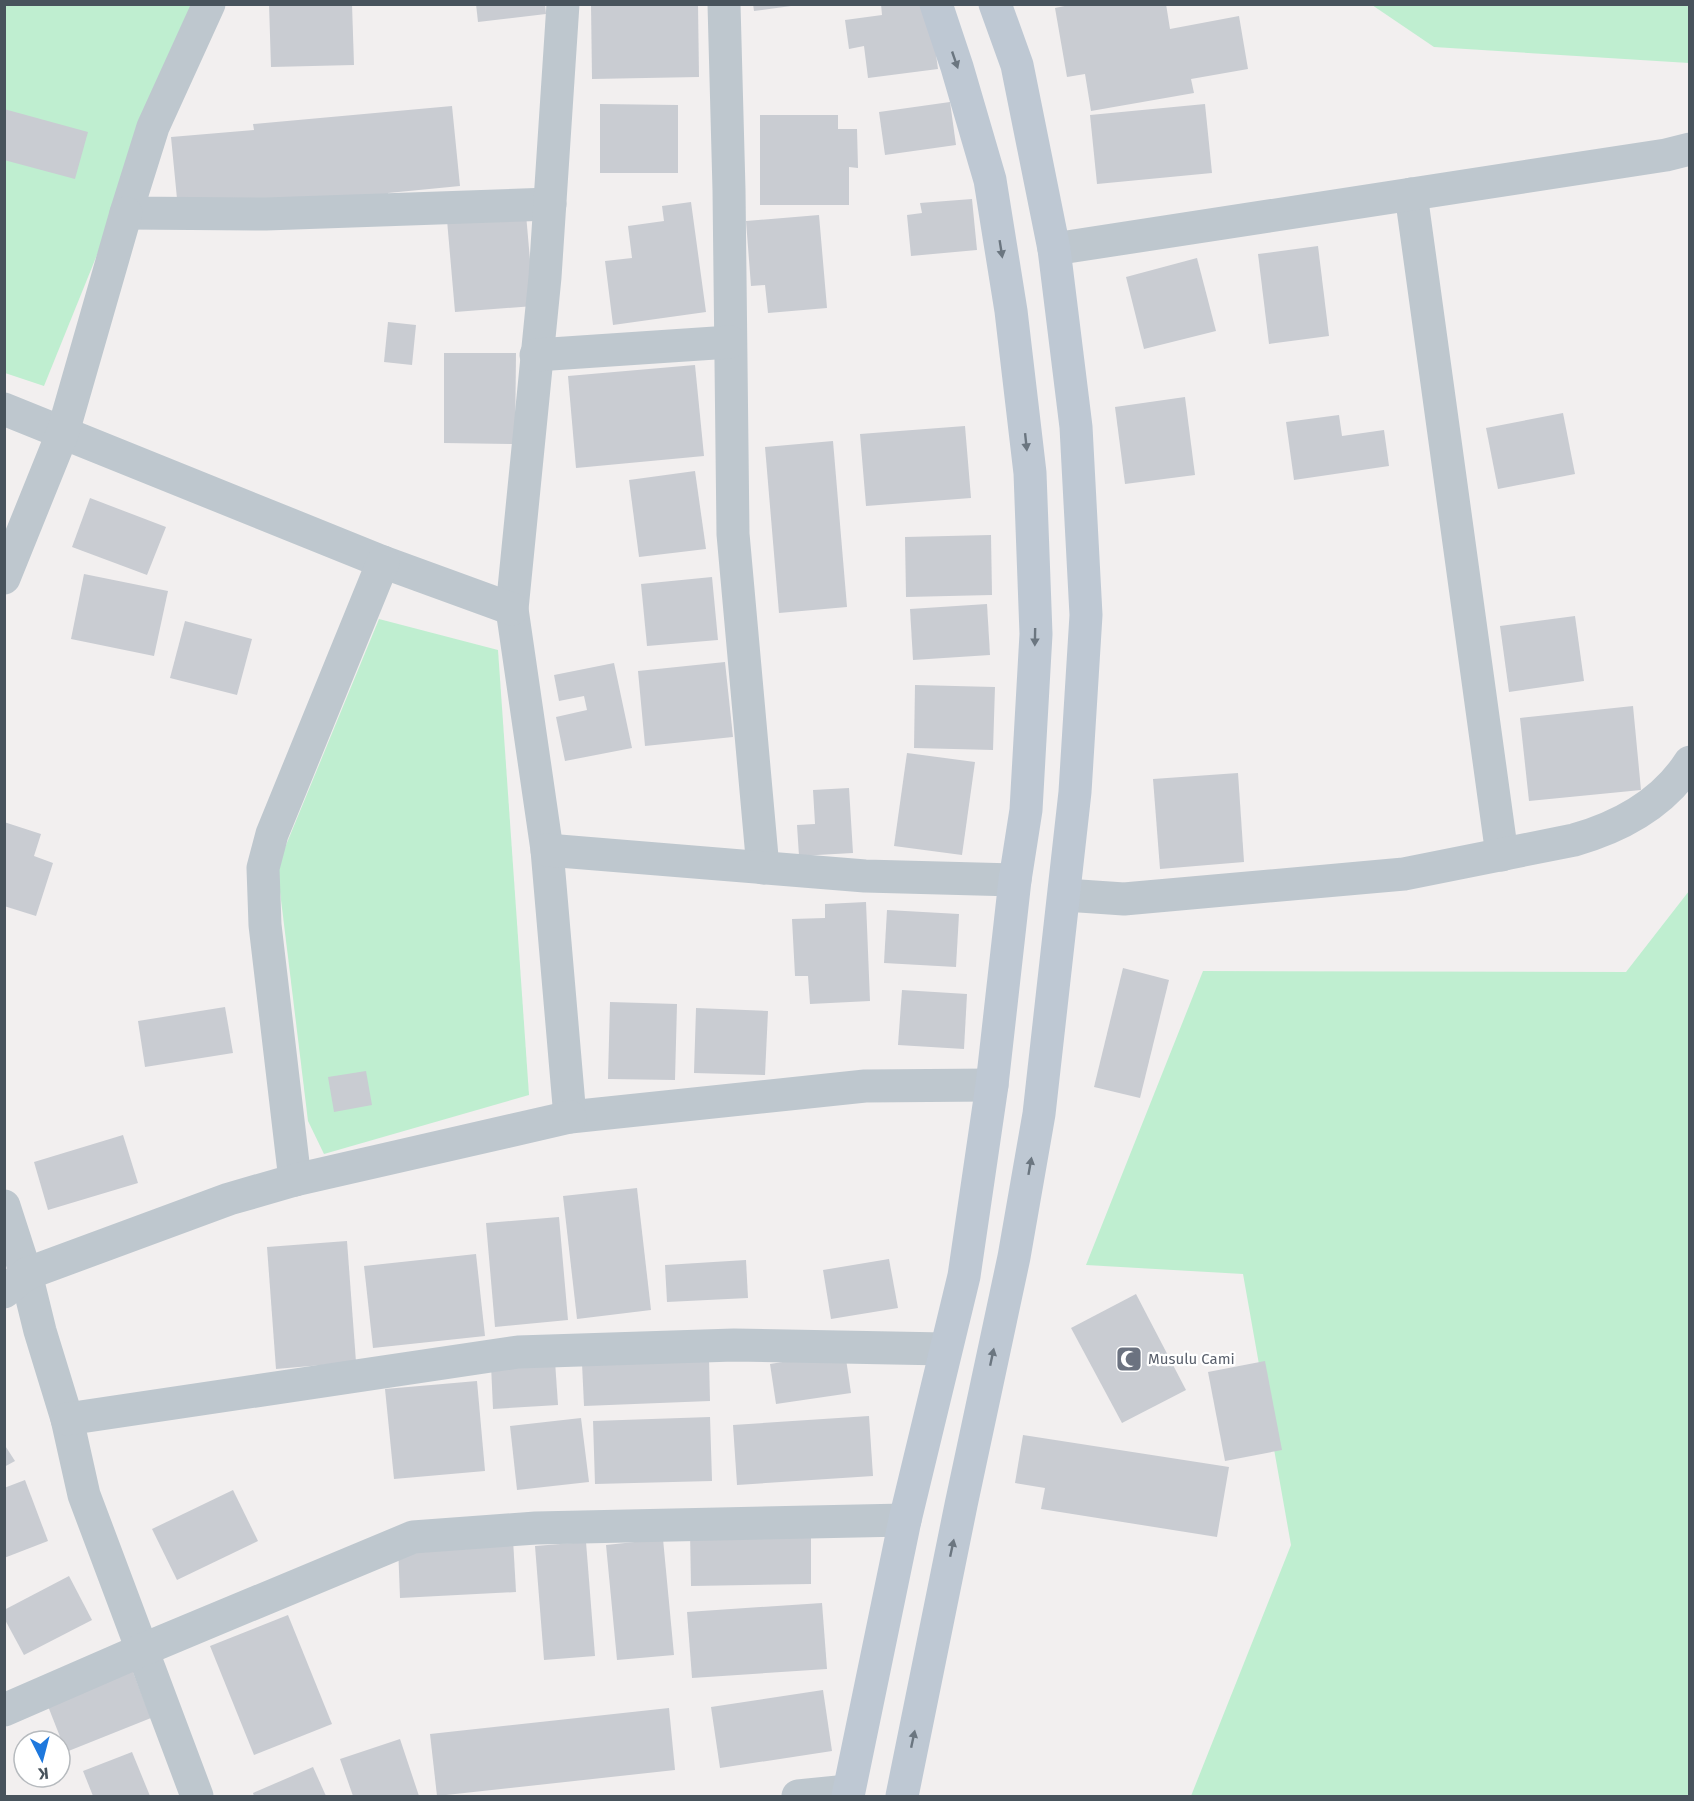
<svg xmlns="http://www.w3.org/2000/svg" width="1694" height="1801" viewBox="0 0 1694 1801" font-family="'Fira Sans',sans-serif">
<rect width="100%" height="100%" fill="#f2efef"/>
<!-- green -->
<g fill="#bfeed0">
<polygon points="5,5 198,5 44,386 5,373"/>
<polygon points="1372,5 1689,5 1689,63 1434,47"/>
<polygon points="379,619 498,650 529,1095 324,1154 308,1121 277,867"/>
<polygon points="1689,891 1689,1796 1191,1796 1291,1545 1243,1274 1086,1265 1203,971 1626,972"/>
</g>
<!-- building -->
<g fill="#c9ccd2">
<polygon points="269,4 352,4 354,65 271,67"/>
<polygon points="476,4 545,4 546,14 478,22"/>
<polygon points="591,4 698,4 699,77 592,79"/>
<polygon points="753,4 790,4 791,6 754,11"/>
<polygon points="881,4 929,4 938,69 868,78 864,46 849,49 845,20 882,15"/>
<polygon points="1074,4 1166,4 1170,29 1239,16 1248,69 1191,79 1194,93 1091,111 1085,74 1067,77 1055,8"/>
<polygon points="950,102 956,145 885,155 879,112"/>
<polygon points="600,104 678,105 678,173 600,173"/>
<polygon points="1205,104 1212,173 1097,184 1090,115"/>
<polygon points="452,106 460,186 388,193 389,203 178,209 171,137 254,130 253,124"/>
<polygon points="4,109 88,132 75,179 4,160"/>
<polygon points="760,115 838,115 838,129 857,129 858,168 849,167 849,205 760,205"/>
<polygon points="972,199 977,250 911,256 907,215 922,213 920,203"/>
<polygon points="691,202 706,312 613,325 605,261 632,258 628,226 664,221 662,206"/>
<polygon points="526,214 534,306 455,312 447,220"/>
<polygon points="819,215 827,308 768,313 765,285 751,286 746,221"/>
<polygon points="1318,246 1329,336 1269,344 1258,254"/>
<polygon points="1197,258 1216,331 1144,349 1126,277"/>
<polygon points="388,322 416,325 412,365 384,362"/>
<polygon points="444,353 516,353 515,444 444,443"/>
<polygon points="695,365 704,456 576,468 568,376"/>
<polygon points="1185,397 1195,475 1125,484 1115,407"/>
<polygon points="1563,413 1575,474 1498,489 1486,428"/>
<polygon points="1339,415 1342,436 1384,430 1389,466 1294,480 1286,422"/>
<polygon points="965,426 971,498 866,506 860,434"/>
<polygon points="833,441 847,607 779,613 765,447"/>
<polygon points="695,471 706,549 639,557 629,480"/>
<polygon points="90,498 166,527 147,575 72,547"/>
<polygon points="991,535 992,595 906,597 905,537"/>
<polygon points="84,574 168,591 154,656 71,639"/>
<polygon points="712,577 718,640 647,646 641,584"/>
<polygon points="987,604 990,655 913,660 910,609"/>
<polygon points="1575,616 1584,681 1509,692 1500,626"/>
<polygon points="185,621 252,639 237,695 170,678"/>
<polygon points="725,662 733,737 645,746 638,671"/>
<polygon points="614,663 632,748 565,761 556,717 587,710 584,696 559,701 554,675"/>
<polygon points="915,685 995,687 993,750 914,748"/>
<polygon points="1633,706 1641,790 1529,801 1520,718"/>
<polygon points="907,753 975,762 962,855 894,846"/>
<polygon points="1238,773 1244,862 1160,869 1153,779"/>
<polygon points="849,788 853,853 799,856 797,825 815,824 813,790"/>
<polygon points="4,822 41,834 34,856 53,863 36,916 4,906"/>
<polygon points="866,902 870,1001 810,1004 808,976 795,976 792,919 825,918 825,904"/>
<polygon points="887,910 959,914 956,967 884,963"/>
<polygon points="1123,968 1169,980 1140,1098 1094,1087"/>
<polygon points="902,990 967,994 964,1049 898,1045"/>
<polygon points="610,1002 677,1004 675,1080 608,1079"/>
<polygon points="225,1007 233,1053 145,1067 138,1021"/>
<polygon points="696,1008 768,1011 765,1075 694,1073"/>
<polygon points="366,1071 372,1105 334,1112 328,1077"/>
<polygon points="123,1135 138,1183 48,1210 34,1162"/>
<polygon points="637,1188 651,1310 577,1319 563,1196"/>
<polygon points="559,1217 568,1320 495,1327 486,1223"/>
<polygon points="347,1241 356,1362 276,1369 267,1247"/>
<polygon points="476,1254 485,1336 373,1348 364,1266"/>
<polygon points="889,1259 898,1308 831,1319 823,1270"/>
<polygon points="746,1260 748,1298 667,1302 665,1265"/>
<polygon points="1136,1294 1186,1390 1122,1423 1071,1328"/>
<polygon points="845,1352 851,1393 776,1404 770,1364"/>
<polygon points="709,1358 710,1401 584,1406 582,1363"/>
<polygon points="555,1361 558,1405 493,1409 491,1365"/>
<polygon points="1265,1361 1282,1450 1225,1461 1208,1372"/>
<polygon points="477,1381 485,1471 394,1479 385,1389"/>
<polygon points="869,1416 873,1476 737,1485 733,1425"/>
<polygon points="710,1417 712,1481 595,1484 593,1421"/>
<polygon points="581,1418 589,1482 517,1490 510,1426"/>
<polygon points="1023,1435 1229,1467 1217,1537 1041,1509 1045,1488 1015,1483"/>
<polygon points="4,1444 15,1461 4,1467"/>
<polygon points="25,1480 48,1541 4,1558 4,1488"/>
<polygon points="233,1490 258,1541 177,1580 152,1529"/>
<polygon points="811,1530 811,1584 691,1586 690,1531"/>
<polygon points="513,1539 516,1592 400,1598 398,1545"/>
<polygon points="663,1539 674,1655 617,1660 606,1545"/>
<polygon points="586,1542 595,1656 544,1660 535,1546"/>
<polygon points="69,1576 92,1620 24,1655 4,1618 4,1610"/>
<polygon points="822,1603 827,1669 692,1678 687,1612"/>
<polygon points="288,1615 332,1724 254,1755 210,1646"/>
<polygon points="129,1662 151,1718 66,1752 44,1696"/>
<polygon points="823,1690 832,1751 720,1768 711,1707"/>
<polygon points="669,1708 675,1770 437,1796 430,1734"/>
<polygon points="400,1739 419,1796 353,1796 340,1759"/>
<polygon points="132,1752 150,1796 93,1796 83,1771"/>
<polygon points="313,1767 326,1796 254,1796 253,1793"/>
</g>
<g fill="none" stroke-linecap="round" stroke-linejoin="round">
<!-- street -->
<g stroke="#bec7ce" stroke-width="33">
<polyline points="209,4 153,127 126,213 266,214 550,204"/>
<polyline points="563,4 545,277 512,609 547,850 570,1117 865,1086 992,1085"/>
<polyline points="724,4 729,190 733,534 763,868"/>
<polyline points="1411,194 1502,855"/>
<polyline points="1054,249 1666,155 1690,149"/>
<polyline points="536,355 730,342"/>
<polyline points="4,409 383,562 512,609"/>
<polyline points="4,578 63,432 126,213"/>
<polyline points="547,850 865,876 1015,880"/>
<path d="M1065 895 1124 899 1404 874 1574 840C1620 827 1663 804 1690 762"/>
<polyline points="295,1180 265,925 263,868 272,834 383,562"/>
<polyline points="4,1206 26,1274 40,1331 67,1419 84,1495 197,1796"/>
<polyline points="4,1292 26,1274 229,1199 295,1180 570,1117"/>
<polyline points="67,1419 518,1352 734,1345 945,1349"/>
<polyline points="4,1710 142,1650 413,1537 536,1528 905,1520"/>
<polyline points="798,1796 848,1791"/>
</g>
<!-- secondary -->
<g stroke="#bec8d3" stroke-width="33">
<polyline points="848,1796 905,1520 964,1276 992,1085 1015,880 1026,810 1036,634 1030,473 1011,311 990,180 957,67 936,4"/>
<polyline points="902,1796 961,1505 1014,1257 1039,1114 1075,792 1086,615 1076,427 1054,249 1017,65 995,4"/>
</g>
</g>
<!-- one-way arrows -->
<defs><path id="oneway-solid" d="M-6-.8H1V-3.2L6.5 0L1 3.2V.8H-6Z" transform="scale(1.5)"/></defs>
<g fill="#6b7680">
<use href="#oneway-solid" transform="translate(955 60) rotate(71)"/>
<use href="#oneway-solid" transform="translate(1001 249) rotate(81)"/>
<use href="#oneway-solid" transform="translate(1026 442) rotate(84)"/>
<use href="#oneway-solid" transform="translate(1035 637) rotate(91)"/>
<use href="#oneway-solid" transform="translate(1030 1166) rotate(-80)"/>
<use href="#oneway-solid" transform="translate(992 1357) rotate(-78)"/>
<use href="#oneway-solid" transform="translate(952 1548) rotate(-78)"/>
<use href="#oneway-solid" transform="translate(913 1739) rotate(-78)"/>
</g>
<!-- icons -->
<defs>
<symbol id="mosque-square" viewBox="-11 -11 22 22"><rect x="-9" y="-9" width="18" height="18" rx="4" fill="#6b7280" stroke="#fff"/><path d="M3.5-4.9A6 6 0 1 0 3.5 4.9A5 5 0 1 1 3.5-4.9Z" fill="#fff"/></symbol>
</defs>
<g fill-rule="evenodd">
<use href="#mosque-square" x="1114" y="1344" width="30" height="30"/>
</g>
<g text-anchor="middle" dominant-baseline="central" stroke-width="4.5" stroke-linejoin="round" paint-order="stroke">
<!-- worship labels -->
<g font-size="15" fill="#5b616d" stroke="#fff" text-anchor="start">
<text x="1148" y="1359">Musulu Cami</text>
</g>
</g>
<!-- border -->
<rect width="1694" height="1801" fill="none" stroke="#48535c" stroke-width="12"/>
<!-- north arrow -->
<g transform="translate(42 1759) rotate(174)"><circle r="28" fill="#ffffff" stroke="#b6babe" stroke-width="1.5"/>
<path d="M0-4.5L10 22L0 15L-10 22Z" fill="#1e78dd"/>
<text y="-9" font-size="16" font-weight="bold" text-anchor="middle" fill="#48535c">K</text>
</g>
</svg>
